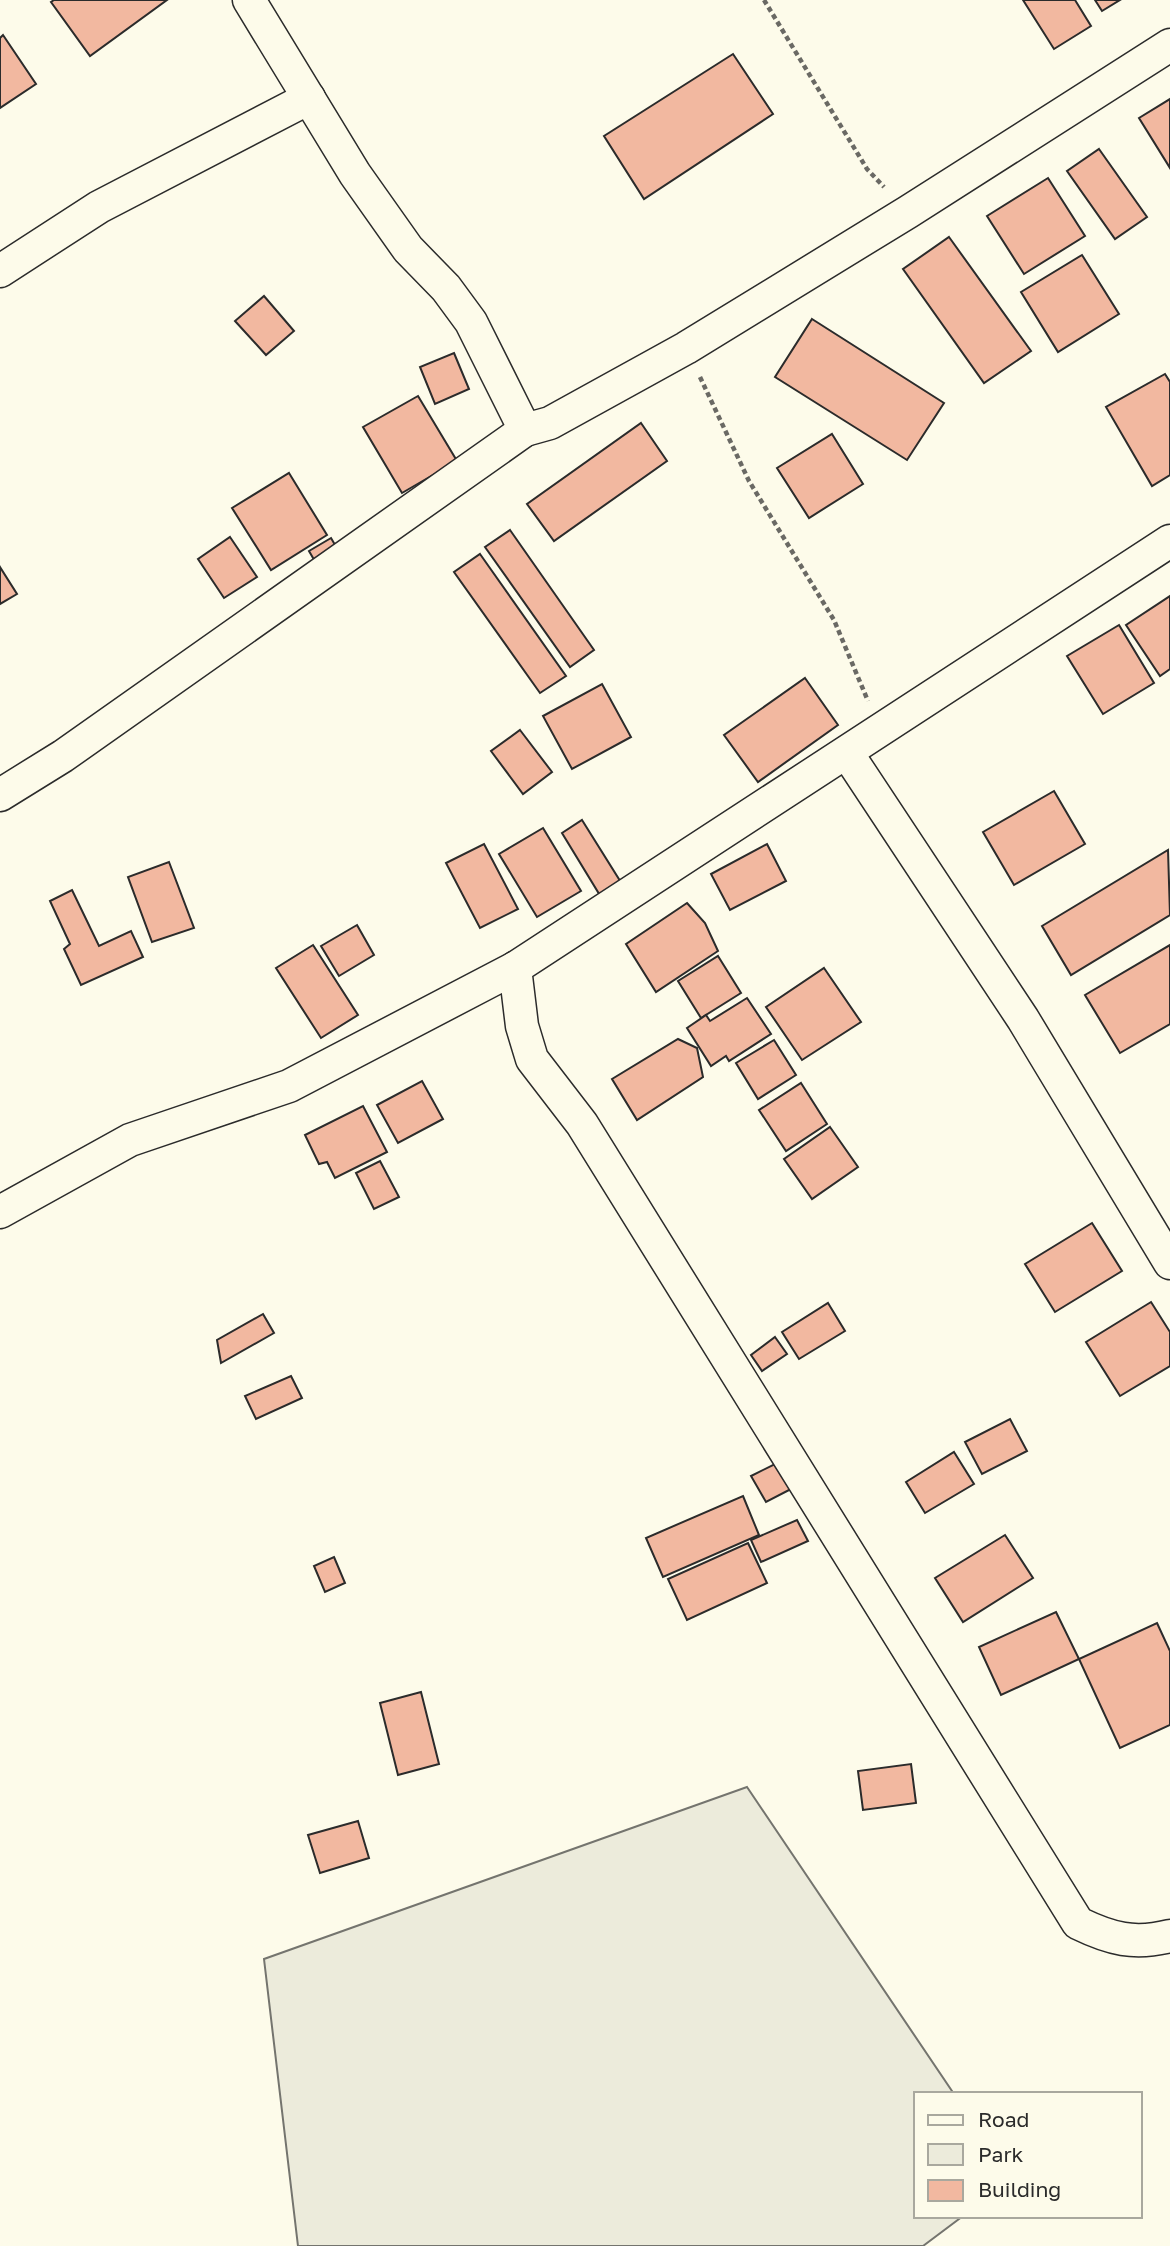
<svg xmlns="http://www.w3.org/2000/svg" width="1170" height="2246" viewBox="0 0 1170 2246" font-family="'Golos Text',sans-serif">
<rect width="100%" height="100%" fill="#fdfbea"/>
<!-- green -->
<polygon fill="#ecebdb" stroke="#74746e" stroke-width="2" points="747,1787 954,2094 916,2094 916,2216 963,2216 923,2246 298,2246 264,1959"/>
<!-- building -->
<g fill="#f2b8a0" stroke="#2b2b2b" stroke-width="2">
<polygon points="54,0 167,0 90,56 51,2"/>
<polygon points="1023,0 1075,0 1091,26 1054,49"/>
<polygon points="1095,0 1120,0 1102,11"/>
<polygon points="3,35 36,84 0,108 0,38"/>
<polygon points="733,54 773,114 644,199 604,136"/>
<polygon points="1170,99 1170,168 1139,118"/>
<polygon points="1099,149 1147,217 1115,239 1067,171"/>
<polygon points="1048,178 1085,236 1024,274 987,216"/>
<polygon points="949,237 1031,351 984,383 903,269"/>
<polygon points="1082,255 1119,314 1058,352 1021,292"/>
<polygon points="264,296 294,331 266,355 235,321"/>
<polygon points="812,319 944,403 907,460 775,377"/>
<polygon points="454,353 469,389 435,404 420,367"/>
<polygon points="1165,374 1170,382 1170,475 1152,486 1106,407"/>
<polygon points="418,396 457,461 402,493 363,427"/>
<polygon points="641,423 667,461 554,541 527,504"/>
<polygon points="832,434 863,484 809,518 777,468"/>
<polygon points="289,473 327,535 271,570 232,508"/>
<polygon points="510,530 594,650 570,667 485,547"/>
<polygon points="230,537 257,577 224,598 198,559"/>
<polygon points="331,538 342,557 320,570 309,551"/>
<polygon points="480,554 566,676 540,693 454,572"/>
<polygon points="0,567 17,594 0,604"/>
<polygon points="1170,596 1170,669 1160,676 1126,625"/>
<polygon points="1119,625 1154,683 1103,714 1067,656"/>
<polygon points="805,678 838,725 758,782 724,735"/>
<polygon points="602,684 631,737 572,769 543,716"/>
<polygon points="520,730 552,772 523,794 491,751"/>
<polygon points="1054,791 1085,844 1014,885 983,832"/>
<polygon points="582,820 622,884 601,897 562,833"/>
<polygon points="543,828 581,891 537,917 499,854"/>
<polygon points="484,844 518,909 480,928 446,863"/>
<polygon points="767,844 786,881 730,910 711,874"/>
<polygon points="1168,850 1170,915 1071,975 1042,926"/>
<polygon points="169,862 194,928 152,942 128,877"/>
<polygon points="72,890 99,946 131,931 143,957 81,985 64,949 70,944 50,901"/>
<polygon points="687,903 705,923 718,951 656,992 626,944"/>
<polygon points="357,925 374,955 339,976 321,946"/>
<polygon points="313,945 358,1015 321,1038 276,968"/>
<polygon points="1170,945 1170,1024 1120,1053 1085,995"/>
<polygon points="718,956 741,993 701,1018 678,981"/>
<polygon points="824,968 861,1022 802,1060 766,1007"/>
<polygon points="747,998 771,1034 729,1061 726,1056 711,1066 687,1028 706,1015 710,1021"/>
<polygon points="678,1039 697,1048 703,1077 637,1120 612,1079"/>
<polygon points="774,1040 796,1075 758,1099 736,1063"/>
<polygon points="422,1081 443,1119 398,1143 377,1105"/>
<polygon points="801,1083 827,1124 786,1151 759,1110"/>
<polygon points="363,1106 387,1152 335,1178 327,1162 319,1164 305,1135"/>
<polygon points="830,1127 858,1167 812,1199 784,1159"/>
<polygon points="380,1161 399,1197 374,1209 356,1173"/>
<polygon points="1092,1223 1122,1271 1055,1312 1025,1264"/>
<polygon points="1151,1302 1170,1332 1170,1366 1120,1396 1086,1342"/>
<polygon points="828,1303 845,1331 799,1359 782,1332"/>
<polygon points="263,1314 274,1333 221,1363 217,1340"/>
<polygon points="775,1337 787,1354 762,1371 751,1355"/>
<polygon points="291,1376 302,1398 256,1419 245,1396"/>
<polygon points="1010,1419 1027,1451 982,1474 965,1442"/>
<polygon points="954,1452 974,1484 925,1513 906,1482"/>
<polygon points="777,1463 791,1489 766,1502 751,1476"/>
<polygon points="743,1496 759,1535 663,1577 646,1538"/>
<polygon points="797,1520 808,1541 761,1562 751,1540"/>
<polygon points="1005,1535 1033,1578 963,1622 935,1578"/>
<polygon points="748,1543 767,1583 687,1620 668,1579"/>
<polygon points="334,1557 345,1583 325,1592 314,1566"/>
<polygon points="1056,1612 1079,1659 1001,1695 979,1647"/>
<polygon points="1157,1623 1170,1651 1170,1725 1120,1748 1079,1659"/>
<polygon points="421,1692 439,1764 398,1775 380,1703"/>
<polygon points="911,1764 916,1803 863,1810 858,1771"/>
<polygon points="358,1821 369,1858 320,1873 308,1835"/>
</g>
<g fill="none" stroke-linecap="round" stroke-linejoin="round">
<defs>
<g id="street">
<polyline points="249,0 355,174 408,249 446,288 471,322 525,430 550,423 686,348 908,212 1170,45"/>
<polyline points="0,271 99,207 309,98"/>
<path d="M1170 541 515 968 522 1026 532 1059 582 1124 1078 1923C1111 1939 1134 1945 1170 1936"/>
<polyline points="847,753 1023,1019 1170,1263"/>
<polyline points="0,795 63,756 525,430"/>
<polyline points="0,1212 130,1140 289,1086 515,968"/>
</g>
</defs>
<!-- street casing -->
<use href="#street" stroke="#2b2b2b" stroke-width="35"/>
<!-- path -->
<g stroke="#6a6964" stroke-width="4.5" stroke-dasharray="5 3.5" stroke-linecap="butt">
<polyline points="764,0 867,169 884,187"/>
<polyline points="700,377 749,481 834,620 868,701"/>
</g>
<!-- street -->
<use href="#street" stroke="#fdfbea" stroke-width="32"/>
</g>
<!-- legend -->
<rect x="914" y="2092" width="228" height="126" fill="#fdfbea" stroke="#a9a89e" stroke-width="2"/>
<rect x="928" y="2115" width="35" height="10" fill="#fdfbea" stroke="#a9a89e" stroke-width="2"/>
<text x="978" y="2127" font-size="21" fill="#2b2b2b">Road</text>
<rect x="928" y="2144" width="35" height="21" fill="#ecebdb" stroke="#a9a89e" stroke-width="2"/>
<text x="978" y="2162" font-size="21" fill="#2b2b2b">Park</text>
<rect x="928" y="2180" width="35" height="21" fill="#f2b8a0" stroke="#a9a89e" stroke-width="2"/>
<text x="978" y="2197" font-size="21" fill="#2b2b2b">Building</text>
</svg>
